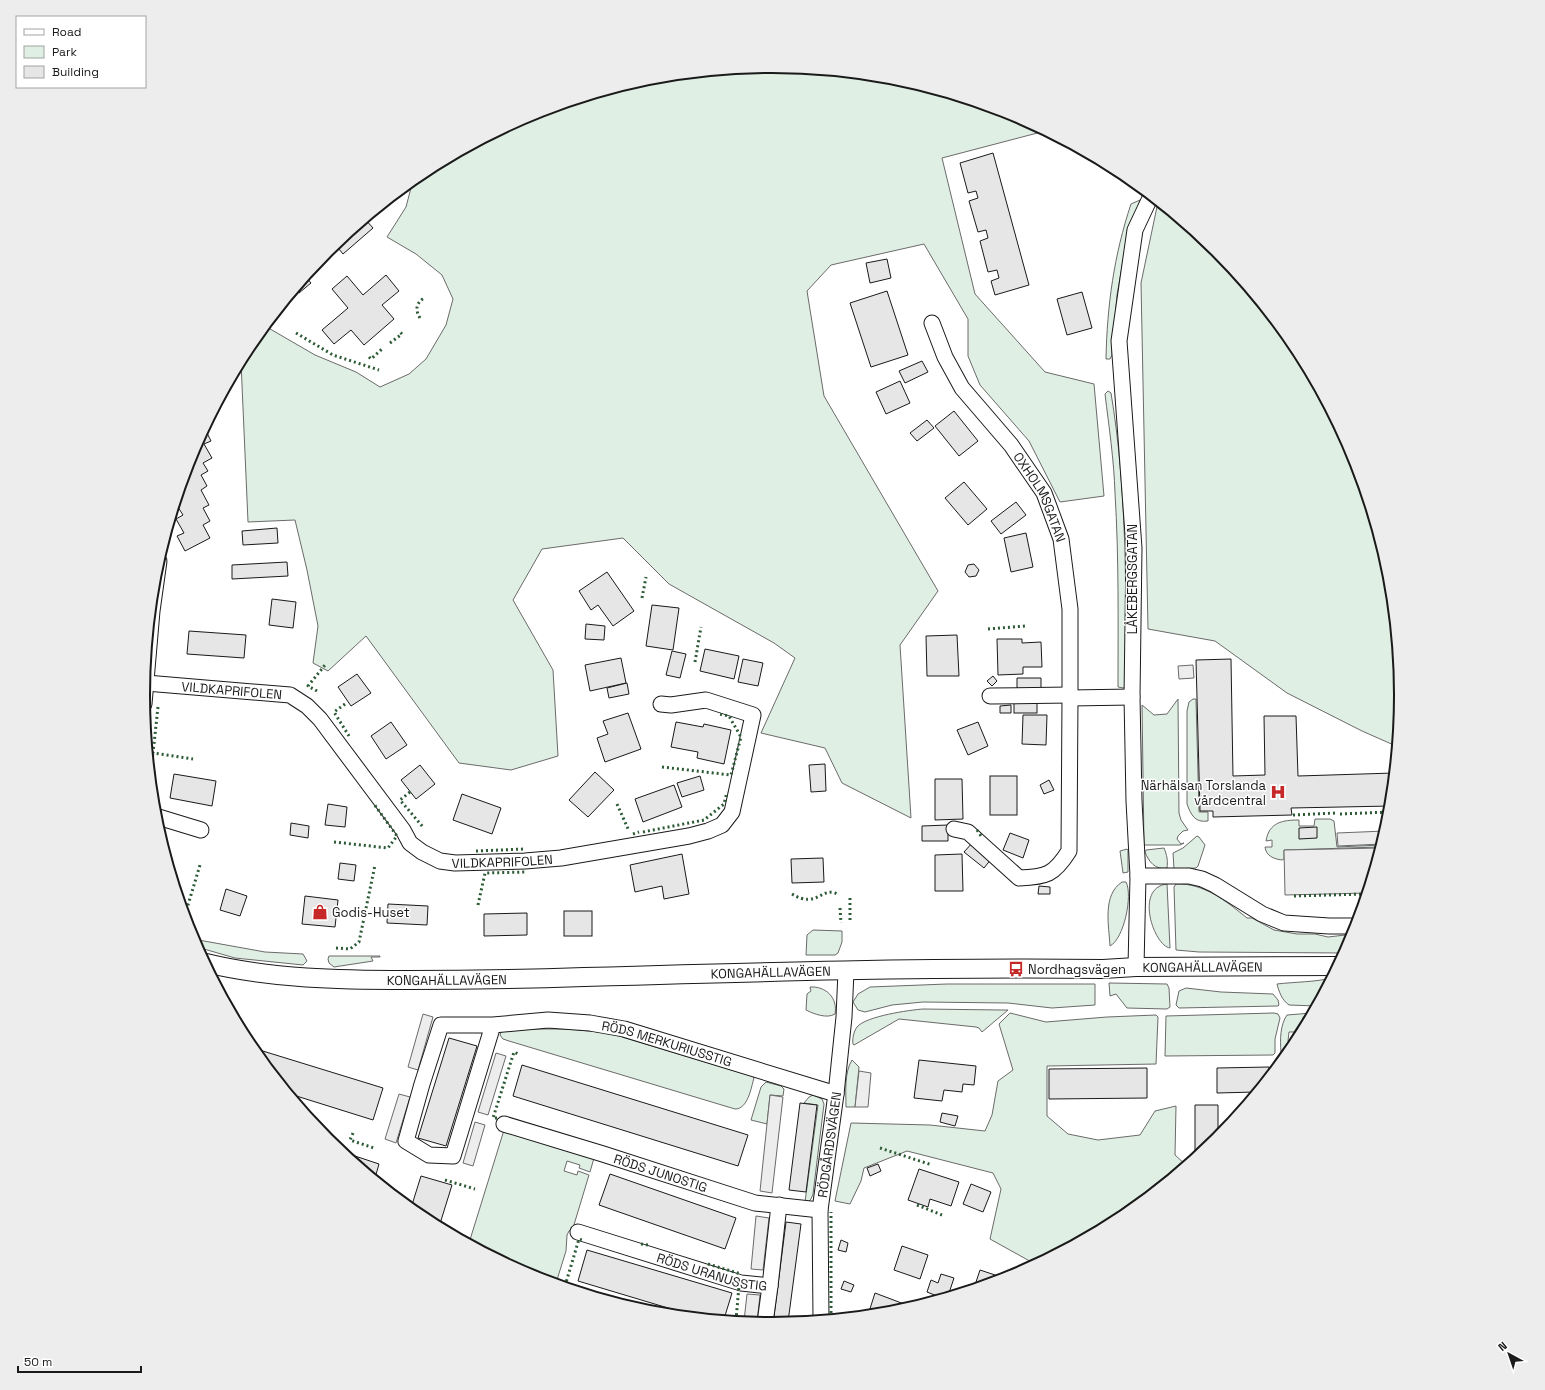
<svg xmlns="http://www.w3.org/2000/svg" width="1545" height="1390" viewBox="0 0 1545 1390" font-family="'Space Grotesk',sans-serif">
<rect width="100%" height="100%" fill="#fff"/>
<!-- green -->
<g fill="#e0efe3" stroke="#6a6a6a">
<polygon points="773,66 895,78 1013,114 1045,131 942,158 975,294 1045,372 1094,384 1104,496 1060,502 1029,441 980,385 968,356 968,319 924,244 831,265 807,291 824,396 938,591 900,645 911,818 842,783 825,748 761,733 795,658 774,643 669,584 623,538 542,549 513,600 553,670 558,756 511,770 459,763 366,636 328,671 313,663 318,626 307,570 295,520 248,522 241,362 250,345 265,326 315,355 356,372 380,387 409,374 426,359 446,325 453,299 442,275 416,254 387,237 406,207 413,180 423,172 532,114 650,78"/>
<path d="M1140 200 1123 261 1117 295 1112 355 1110 359H1106C1107 306 1114 255 1131 204Z"/>
<polygon points="1158,202 1217,250 1296,346 1354,455 1389,573 1401,695 1396,746 1362,731 1287,693 1215,641 1148,629 1141,283"/>
<path d="M1108 391 1111 393C1127 489 1126 588 1126 686L1123 688 1118 687C1118 623 1119 558 1115 493 1114 460 1109 427 1105 394Z"/>
<polygon points="1178,699 1179,813 1181,820 1188,830 1183,831 1178,836 1177,839 1181,844 1184,843 1180,845 1144,845 1142,705 1154,715 1167,714"/>
<path d="M1193 699H1196L1199 812H1208V821C1195 823 1191 815 1187 804V711L1189 702Z"/>
<path d="M1315 819H1330L1334 821 1337 847 1381 845 1380 847 1284 850V859L1282 860C1274 859 1266 856 1265 847H1272V840L1266 841C1269 822 1283 820 1299 820V826H1314Z"/>
<polygon points="1197,836 1199,837 1205,845 1198,866 1196,868 1174,869 1173,853 1183,848"/>
<path d="M1164 848C1167 855 1168 861 1167 868 1155 870 1149 862 1145 852L1146 850Z"/>
<polygon points="1127,849 1128,850 1128,872 1123,873 1120,851"/>
<path d="M1122 882H1126C1133 895 1124 939 1110 946 1109 926 1102 895 1122 882Z"/>
<path d="M1167 884 1170 948C1154 946 1134 888 1167 884Z"/>
<path d="M1176 884C1204 883 1226 901 1247 918H1252L1274 930 1297 934H1315L1328 937 1354 934 1344 953 1199 952 1176 950 1174 887Z"/>
<polygon points="813,930 842,931 842,942 838,953 835,955 806,955 807,935"/>
<polygon points="193,939 265,952 303,954 307,961 303,965 235,958 197,947"/>
<polygon points="329,956 380,956 380,957 371,957 373,961 334,967 329,963 328,959"/>
<path d="M1331 978 1316 1006 1289 1005C1282 1000 1279 992 1277 984 1293 982 1317 982 1331 978Z"/>
<polygon points="1109,983 1167,984 1169,988 1170,1007 1167,1009 1127,1008 1116,994 1110,996"/>
<polygon points="947,984 1095,984 1095,1005 1052,1008 1008,1003 923,1002 892,1005 865,1012 858,1010 853,1002 858,994 870,987"/>
<path d="M810 987C826 986 838 998 835 1014 827 1019 814 1014 806 1010L807 994 811 991Z"/>
<polygon points="1186,988 1221,992 1273,994 1278,1000 1279,1005 1278,1006 1179,1008 1176,1005 1179,991"/>
<path d="M923 1009 1001 1010H1008L982 1032 979 1028 976 1027 899 1019 854 1045 853 1044C852 1039 854 1031 857 1027 866 1016 910 1010 923 1009Z"/>
<polygon points="1010,1013 1046,1022 1107,1017 1156,1015 1158,1017 1156,1064 1047,1066 1047,1116 1068,1134 1098,1140 1140,1135 1155,1111 1176,1106 1175,1155 1186,1165 1122,1218 1035,1264 990,1239 1001,1189 993,1173 907,1151 864,1168 861,1181 850,1204 835,1201 851,1123 930,1125 985,1131 992,1115 998,1081 1013,1070 999,1024"/>
<polygon points="1274,1013 1278,1014 1280,1018 1275,1039 1275,1053 1273,1055 1165,1056 1166,1016"/>
<path d="M1312 1013 1310 1016 1303 1017V1029L1297 1032H1289L1288 1041 1297 1042 1291 1050H1287L1288 1054 1281 1052C1280 1040 1280 1025 1287 1015Z"/>
<path d="M527 1029H569L609 1033 752 1076 754 1078C751 1088 748 1109 735 1109L509 1041 503 1039 500 1035 501 1032 505 1030Z"/>
<path d="M852 1060 859 1067 855 1107H846C846 1092 844 1073 852 1060Z"/>
<polygon points="766,1082 781,1086 784,1089 783,1096 770,1095 767,1124 751,1120 761,1087"/>
<polygon points="813,1095 822,1099 824,1104 813,1194 811,1199 808,1202 805,1202 818,1105 804,1103 809,1097"/>
<polygon points="504,1130 594,1158 590,1172 579,1168 580,1165 567,1161 564,1171 577,1175 578,1171 589,1175 573,1228 569,1231 567,1235 566,1251 556,1283 532,1276 469,1243"/>
</g>
<!-- parking -->
<g fill="#ededed" stroke="#6a6a6a">
<polygon points="1193,665 1194,678 1179,679 1178,666"/>
<polygon points="1385,831 1382,844 1338,846 1337,833"/>
<polygon points="1380,848 1367,893 1285,895 1284,850"/>
<polygon points="423,1014 433,1017 418,1070 408,1067"/>
<polygon points="496,1053 506,1056 488,1115 478,1112"/>
<polygon points="859,1071 871,1073 868,1107 855,1107"/>
<polygon points="399,1094 410,1097 396,1143 385,1139"/>
<polygon points="770,1095 783,1097 772,1193 760,1191"/>
<polygon points="475,1122 485,1125 473,1166 463,1163"/>
<polygon points="756,1216 769,1218 763,1270 751,1269"/>
<polygon points="747,1294 760,1295 757,1322 744,1321"/>
</g>
<!-- building -->
<g fill="#e6e6e6" stroke="#1a1a1a">
<polygon points="993,153 1029,285 995,295 991,281 999,278 997,270 988,272 980,241 988,238 986,230 978,232 969,201 978,198 976,191 968,193 960,163"/>
<polygon points="365,219 373,228 343,254 335,244"/>
<polygon points="887,259 891,278 870,283 866,263"/>
<polygon points="386,275 399,291 382,305 394,319 364,345 351,330 334,344 322,330 348,308 332,289 347,276 363,295"/>
<polygon points="306,277 311,283 299,293 296,289"/>
<polygon points="887,291 908,355 871,367 850,303"/>
<polygon points="1082,292 1092,328 1067,335 1057,299"/>
<polygon points="284,303 286,305 275,315"/>
<polygon points="922,361 928,372 905,383 899,371"/>
<polygon points="900,381 910,403 886,414 876,392"/>
<polygon points="954,411 978,441 959,456 935,426"/>
<polygon points="927,420 934,428 917,441 910,433"/>
<polygon points="205,429 211,441 204,444 212,458 203,463 208,471 201,475 207,486 201,490 209,505 203,508 210,521 203,525 210,538 185,551 177,536 184,533 176,519 183,515 176,504 177,500 182,498 179,494 191,454"/>
<polygon points="964,482 987,509 968,525 945,498"/>
<polygon points="1016,502 1026,515 1001,534 991,521"/>
<polygon points="277,528 278,543 243,545 242,531"/>
<polygon points="1026,533 1033,567 1011,572 1004,538"/>
<polygon points="287,562 288,576 232,579 232,565"/>
<polygon points="974,564 979,570 976,576 969,577 965,572 968,565"/>
<polygon points="607,572 634,611 613,626 598,605 591,610 579,591"/>
<polygon points="272,599 296,602 293,628 269,625"/>
<polygon points="652,605 679,608 673,650 646,646"/>
<polygon points="586,624 605,626 604,640 585,639"/>
<polygon points="189,631 246,635 244,658 187,654"/>
<polygon points="957,635 959,676 927,676 926,636"/>
<polygon points="997,639 1022,639 1022,643 1041,642 1042,667 1023,667 1023,674 998,675"/>
<polygon points="705,649 739,656 734,679 700,671"/>
<polygon points="672,651 686,654 680,678 666,675"/>
<polygon points="621,658 626,683 590,691 585,665"/>
<polygon points="743,659 763,663 758,686 738,682"/>
<polygon points="1231,659 1233,776 1265,775 1264,716 1296,716 1298,776 1394,773 1391,806 1291,808 1292,815 1213,817 1213,811 1200,811 1196,660"/>
<polygon points="357,674 371,693 351,706 338,687"/>
<polygon points="993,676 997,681 992,686 987,681"/>
<polygon points="1017,678 1041,678 1041,690 1017,689"/>
<polygon points="627,683 629,694 609,698 607,688"/>
<rect x="1014" y="701" width="23" height="12"/>
<polygon points="1011,705 1011,713 1000,713 1000,706"/>
<polygon points="628,713 641,749 605,762 597,738 608,734 603,721"/>
<polygon points="1023,715 1047,715 1046,745 1022,744"/>
<polygon points="391,722 407,745 386,759 371,736"/>
<polygon points="676,722 703,727 704,724 731,730 724,764 697,758 698,752 671,747"/>
<polygon points="978,722 988,746 968,755 957,730"/>
<polygon points="825,764 826,791 811,792 809,765"/>
<polygon points="420,765 435,784 416,799 401,780"/>
<polygon points="595,772 614,790 588,817 569,800"/>
<polygon points="174,774 216,781 212,806 170,798"/>
<polygon points="700,776 704,790 682,797 677,783"/>
<rect x="990" y="776" width="27" height="39"/>
<polygon points="935,779 962,779 963,819 935,820"/>
<polygon points="1049,780 1054,790 1044,794 1040,785"/>
<polygon points="674,785 682,807 643,822 635,799"/>
<polygon points="462,794 501,808 492,834 453,820"/>
<polygon points="328,804 347,807 345,827 325,825"/>
<polygon points="291,823 309,826 308,838 290,835"/>
<polygon points="948,825 948,841 922,841 922,826"/>
<polygon points="1317,827 1317,838 1299,839 1299,828"/>
<polygon points="1010,833 1029,840 1023,858 1003,850"/>
<polygon points="973,842 992,858 984,868 964,852"/>
<polygon points="682,854 689,894 664,899 662,886 635,892 630,865"/>
<polygon points="962,854 963,891 935,891 935,855"/>
<polygon points="823,858 824,882 792,883 791,859"/>
<polygon points="340,863 356,865 354,881 338,879"/>
<polygon points="173,874 177,875 175,882"/>
<polygon points="1039,886 1050,887 1050,894 1038,894"/>
<polygon points="226,889 247,896 240,916 220,910"/>
<polygon points="305,896 338,900 335,927 302,924"/>
<polygon points="388,904 428,906 427,925 387,923"/>
<rect x="564" y="911" width="28" height="25"/>
<polygon points="527,913 527,935 484,936 484,914"/>
<polygon points="449,1038 477,1046 446,1146 418,1138"/>
<polygon points="253,1048 383,1088 373,1120 290,1094"/>
<polygon points="919,1060 976,1066 974,1085 963,1084 962,1092 944,1090 942,1101 914,1098"/>
<polygon points="522,1065 748,1135 738,1166 513,1096"/>
<polygon points="1269,1067 1269,1076 1256,1092 1217,1093 1217,1068"/>
<polygon points="1147,1068 1147,1098 1049,1099 1049,1069"/>
<polygon points="800,1103 817,1105 806,1192 789,1190"/>
<polygon points="1195,1105 1218,1105 1218,1138 1195,1158"/>
<polygon points="942,1113 958,1116 955,1126 940,1122"/>
<polygon points="346,1153 379,1164 375,1178 346,1155"/>
<polygon points="878,1164 881,1171 870,1176 867,1168"/>
<polygon points="919,1169 959,1182 951,1206 930,1199 928,1207 908,1200"/>
<polygon points="610,1174 736,1218 725,1249 599,1205"/>
<polygon points="421,1176 452,1185 439,1227 423,1218 411,1208"/>
<polygon points="971,1184 991,1192 983,1212 963,1204"/>
<polygon points="786,1222 801,1224 788,1322 773,1324"/>
<polygon points="841,1240 848,1243 846,1252 838,1250"/>
<polygon points="902,1246 928,1255 920,1279 894,1270"/>
<polygon points="587,1250 732,1293 724,1319 698,1317 578,1281"/>
<polygon points="980,1270 1004,1278 1003,1279 974,1288"/>
<polygon points="941,1274 954,1278 948,1296 942,1298 927,1292 931,1280 938,1283"/>
<polygon points="844,1281 854,1285 851,1292 841,1289"/>
<polygon points="875,1293 912,1307 895,1312 868,1315"/>
</g>
<g fill="none" stroke-linecap="round" stroke-linejoin="round">
<defs>
<g id="minor">
<path id="s1" d="M932 323 945 357 962 388 1011 445 1044 493 1061 539 1070 609V698L1132 697"/>
<path id="s2" d="M146 683 290 695 307 706 320 719 403 830 410 843 422 852 440 861 455 863 525 861 561 858 689 836 708 831 722 825 732 812 753 715 706 700 671 705 661 704"/>
<polyline points="990,696 1070,695"/>
<polyline points="144,704 152,611 159,561"/>
<polyline points="155,816 201,830"/>
<path d="M954 829 968 832 1019 878C1046 877 1054 875 1069 851L1070 698"/>
<polyline points="1138,876 1189,876 1202,879 1215,885 1262,914 1284,923 1329,926 1357,926"/>
<polyline points="1136,967 1138,876 1134,801 1132,697 1134,548 1119,341 1135,230 1151,196"/>
<path id="s3" d="M493 1025 453 1156 429 1155 406 1141 422 1084 441 1025H493L548 1020 590 1023 624 1029 836 1094"/>
<path id="s4" d="M504 1124 603 1154 755 1203 820 1210"/>
<path id="s5" d="M578 1232 741 1283 770 1286 779 1205"/>
<path id="s6" d="M821 1319 820 1210 836 1094 844 1017 846 971"/>
<polyline points="765,1323 770,1286"/>
</g>
<g id="tertiary">
<path id="s7" d="M206 963C272 979 340 980 408 980 466 980 525 979 584 977 757 972 930 967 1103 969L1136 967 1337 966"/>
</g>
</defs>
<!-- minor casing -->
<use href="#minor" stroke="#1a1a1a" stroke-width="17"/>
<!-- tertiary casing -->
<use href="#tertiary" stroke="#1a1a1a" stroke-width="20"/>
<!-- minor -->
<use href="#minor" stroke="#fff" stroke-width="15"/>
<!-- tertiary -->
<use href="#tertiary" stroke="#fff" stroke-width="18"/>
<!-- hedge -->
<g stroke="#2b5a34" stroke-width="3" stroke-dasharray="2 3" stroke-linecap="butt">
<path d="M420 318C415 310 416 303 424 298"/>
<polyline points="296,333 333,355 379,370"/>
<polyline points="390,343 402,334 399,331"/>
<polyline points="369,357 371,359 382,349"/>
<polyline points="642,598 646,577"/>
<polyline points="988,629 1025,626"/>
<polyline points="695,662 701,627"/>
<polyline points="317,691 308,686 325,665"/>
<polyline points="345,704 334,712 349,736"/>
<polyline points="158,707 153,753 193,759"/>
<polyline points="151,766 153,753"/>
<polyline points="662,767 731,775 741,737 729,716 719,714"/>
<polyline points="410,792 400,800 423,827"/>
<polyline points="617,804 629,831"/>
<polyline points="155,807 157,809"/>
<polyline points="1340,814 1390,812"/>
<polyline points="1293,815 1336,813"/>
<polyline points="977,830 981,836"/>
<polyline points="643,832 704,820 724,804 727,792"/>
<polyline points="633,834 639,832"/>
<polyline points="334,842 388,848 397,836 374,804"/>
<polyline points="476,851 525,849"/>
<path d="M792 894C818 910 822 884 839 895"/>
<polyline points="1294,896 1366,894"/>
<polyline points="850,898 850,922"/>
<polyline points="478,905 485,873 526,872"/>
<polyline points="840,908 841,923"/>
<polyline points="185,915 200,865"/>
<polyline points="336,948 350,949 359,942 375,865"/>
<polyline points="497,1118 493,1118 514,1052 520,1055"/>
<polyline points="353,1133 350,1140 374,1148"/>
<polyline points="880,1148 932,1165"/>
<polyline points="445,1180 475,1189"/>
<polyline points="917,1205 942,1215"/>
<polyline points="641,1244 648,1245"/>
<polyline points="708,1264 741,1274"/>
<polyline points="565,1286 579,1239 582,1240"/>
<polyline points="831,1318 831,1212"/>
<polyline points="736,1320 739,1286"/>
</g>
</g>
<!-- icons -->
<defs>
<symbol id="hospital-bare" viewBox="-9 -9 18 18"><path d="M-5-5h3v3.5h4V-5h3V5h-3V1.5h-4V5h-3Z" fill="#c62828" stroke="#fff" stroke-width="2.5" paint-order="stroke"/></symbol>
<symbol id="shop-bare" viewBox="-9 -9 18 18"><path d="M-5-2.5h2.3a2.7 3.5 0 0 1 5.4 0H5L5.5 6h-11ZM-1.5-2.5h3a1.5 2.3 0 0 0-3 0Z" fill="#c62828" stroke="#fff" stroke-width="2.5" paint-order="stroke"/></symbol>
<symbol id="bus-bare" viewBox="-9 -9 18 18"><path d="M-5-6H5V4H4V6H2V4H-2V6H-4V4H-5ZM-3.5-4V0h7V-4ZM-3.5 1.2v1.5H-2V1.2ZM2 1.2v1.5H3.5V1.2Z" fill="#c62828" stroke="#fff" stroke-width="2.5" paint-order="stroke"/></symbol>
</defs>
<g fill-rule="evenodd">
<use href="#hospital-bare" x="1267" y="781" width="22" height="22"/>
<use href="#shop-bare" x="309" y="901" width="22" height="22"/>
<use href="#bus-bare" x="1005" y="958" width="22" height="22"/>
</g>
<g text-anchor="middle" dominant-baseline="central" stroke-width="3" stroke-linejoin="round" paint-order="stroke">
<!-- street labels -->
<g font-size="13" fill="#1a1a1a" stroke="#fff">
<text stroke="none"><textPath href="#s1" startOffset="207">OXHOLMSGATAN</textPath></text>
<text transform="translate(1132 579) rotate(-90)">LÅKEBERGSGATAN</text>
<text stroke="none"><textPath href="#s2" startOffset="86">VILDKAPRIFOLEN</textPath></text>
<text stroke="none"><textPath href="#s2" startOffset="434">VILDKAPRIFOLEN</textPath></text>
<text stroke="none"><textPath href="#s7" startOffset="998">KONGAHÄLLAVÄGEN</textPath></text>
<text stroke="none"><textPath href="#s7" startOffset="566">KONGAHÄLLAVÄGEN</textPath></text>
<text stroke="none"><textPath href="#s7" startOffset="242">KONGAHÄLLAVÄGEN</textPath></text>
<text stroke="none"><textPath href="#s3" startOffset="538">RÖDS MERKURIUSSTIG</textPath></text>
<text stroke="none"><textPath href="#s6" startOffset="175">RÖDGÅRDSVÄGEN</textPath></text>
<text stroke="none"><textPath href="#s4" startOffset="164">RÖDS JUNOSTIG</textPath></text>
<text stroke="none"><textPath href="#s5" startOffset="140">RÖDS URANUSSTIG</textPath></text>
</g>
<!-- poi labels -->
<g font-size="13" fill="#1a1a1a" stroke="#fff" text-anchor="start">
<text x="1266" y="785" text-anchor="end">Närhälsan Torslanda<tspan x="1266" dy="15">vårdcentral</tspan></text>
<text x="332" y="912">Godis-Huset</text>
<text x="1028" y="969">Nordhagsvägen</text>
</g>
</g>
<!-- crop -->
<path d="M0 0H1545V1390H0ZM150 695a622 622 0 1 1 1244 0a622 622 0 1 1-1244 0Z" fill="#ededed" fill-rule="evenodd"/>
<path fill="none" stroke="#1a1a1a" stroke-width="2" d="M150 695a622 622 0 1 1 1244 0a622 622 0 1 1-1244 0Z"/>
<!-- legend -->
<rect x="16" y="16" width="130" height="72" fill="#ffffff" stroke="#a3a3a3"/>
<rect x="24" y="29" width="20" height="6" fill="#ffffff" stroke="#a3a3a3"/>
<text x="52" y="36" font-size="12" fill="#1a1a1a">Road</text>
<rect x="24" y="46" width="20" height="12" fill="#e0efe3" stroke="#a3a3a3"/>
<text x="52" y="56" font-size="12" fill="#1a1a1a">Park</text>
<rect x="24" y="66" width="20" height="12" fill="#e6e6e6" stroke="#a3a3a3"/>
<text x="52" y="76" font-size="12" fill="#1a1a1a">Building</text>
<!-- north arrow -->
<g transform="translate(1509 1354) rotate(320)" stroke="#ffffff" stroke-width="3" paint-order="stroke">
<path d="M0-3L7 15L0 10L-7 15Z" fill="#1a1a1a"/>
<text y="-6" font-size="11" font-weight="bold" text-anchor="middle" fill="#1a1a1a">N</text>
</g>
<!-- scale -->
<path d="M18 1366v6h123v-6" fill="none" stroke="#1a1a1a" stroke-width="2"/>
<text x="24" y="1366" font-size="12" fill="#1a1a1a" stroke="#ffffff" stroke-width="3" paint-order="stroke">50 m</text>
</svg>
